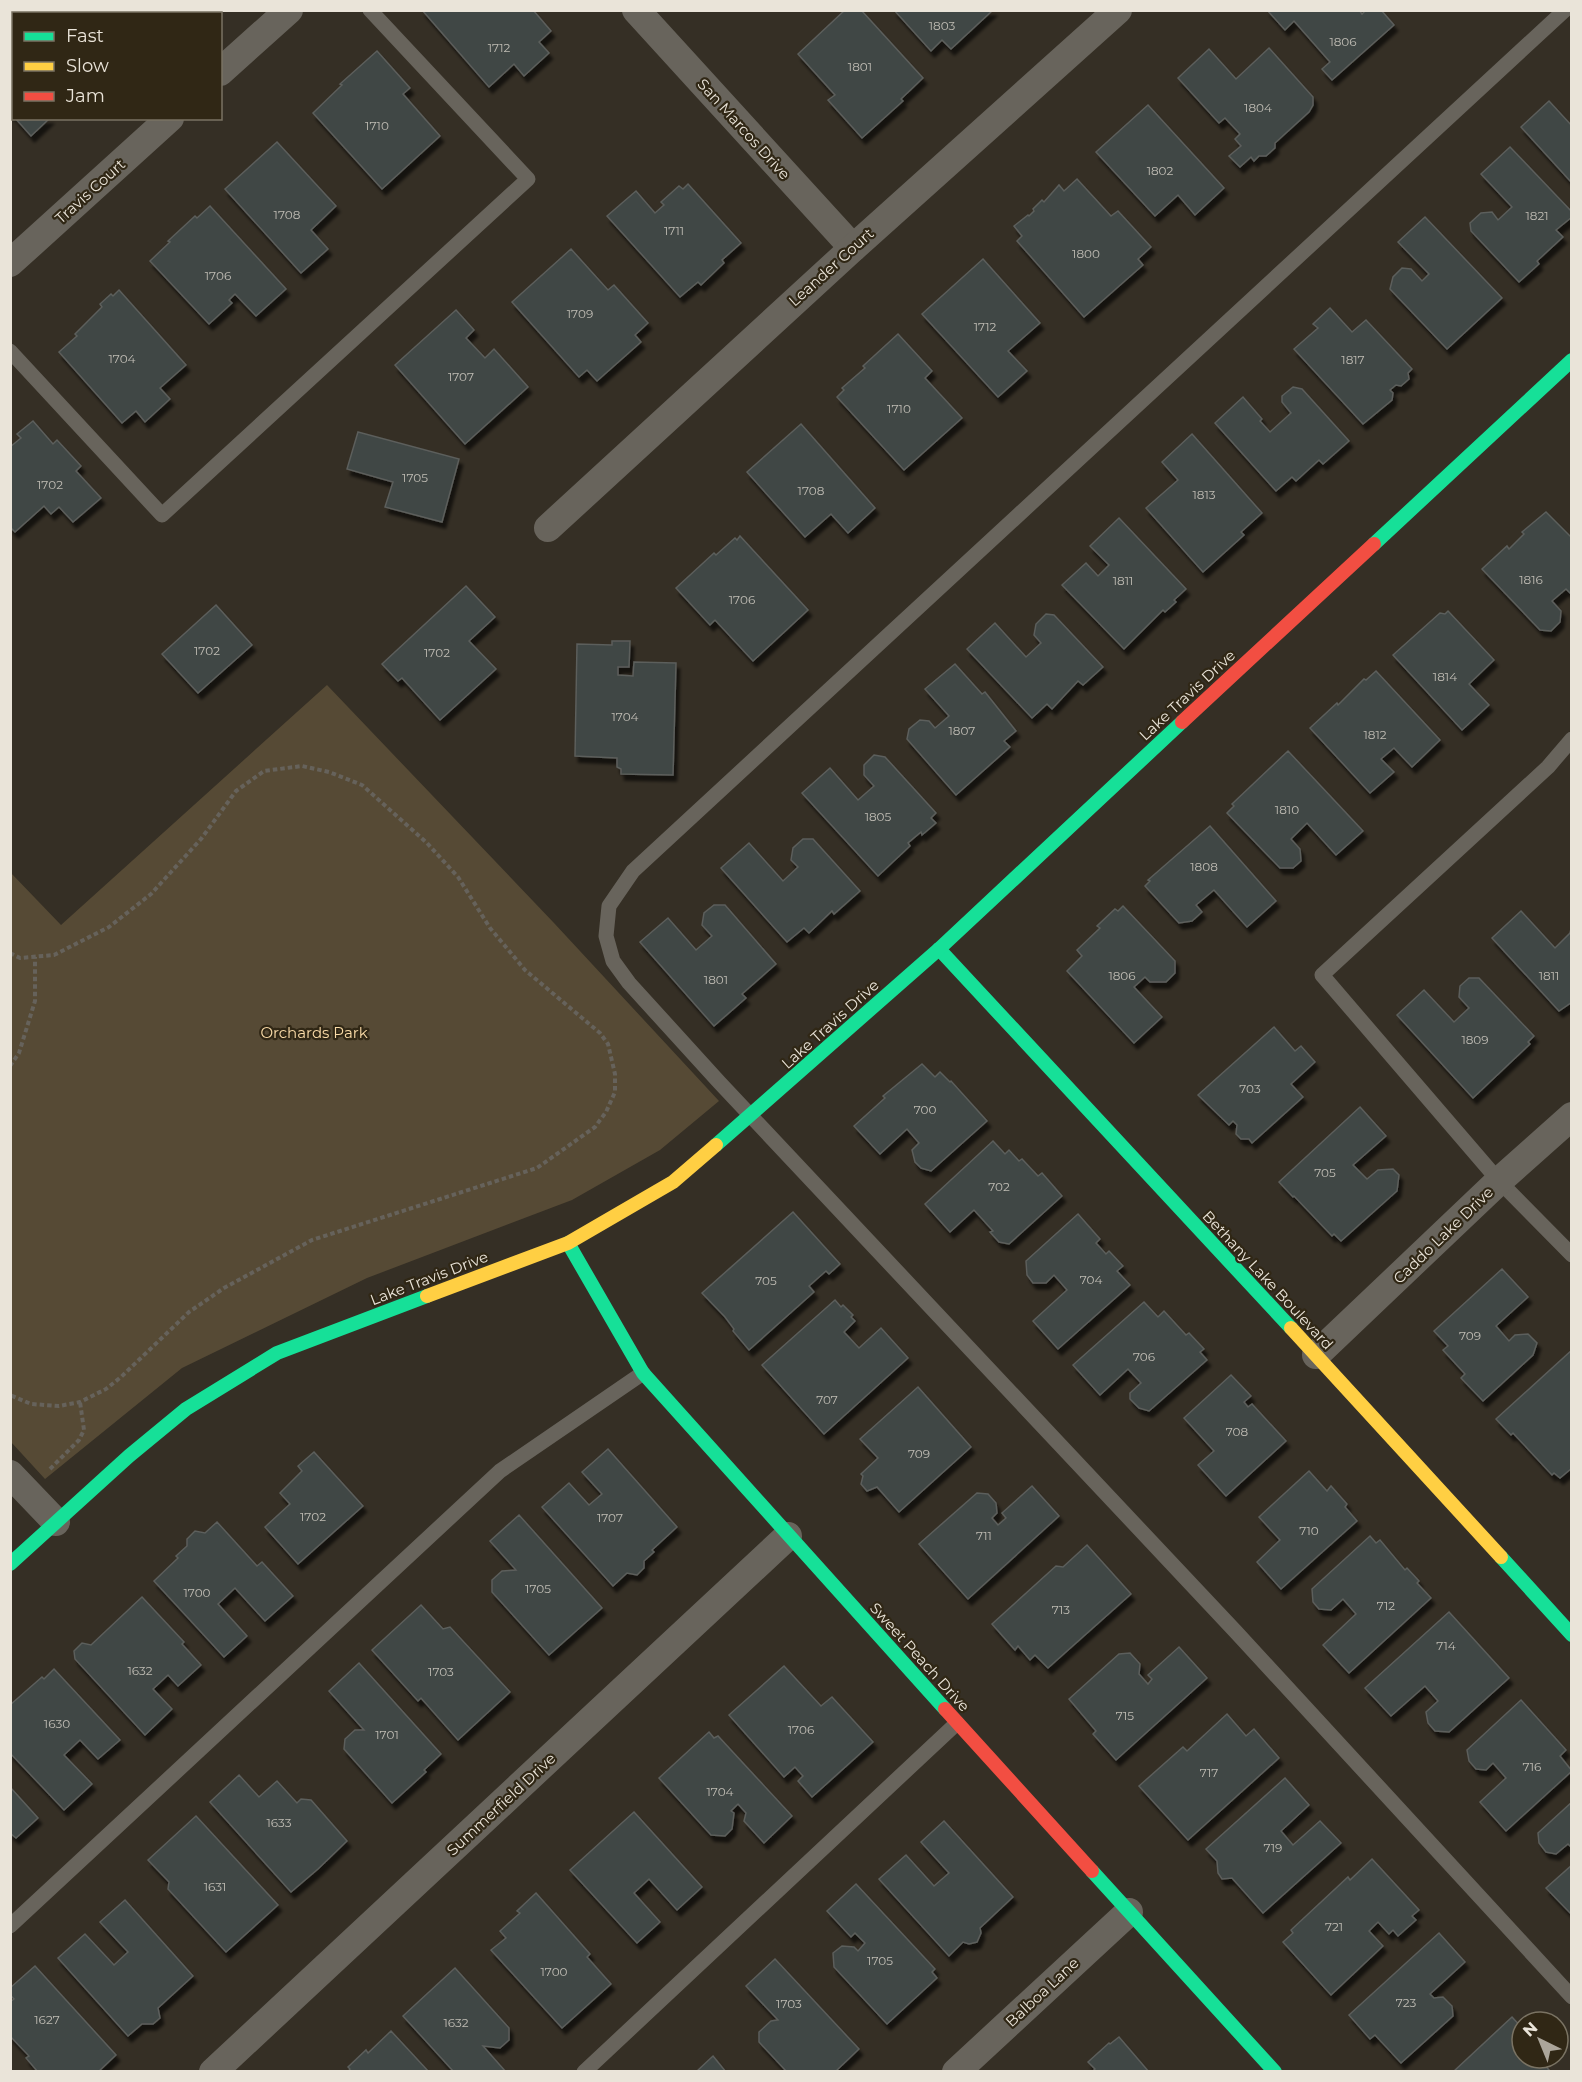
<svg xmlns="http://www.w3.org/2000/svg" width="1582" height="2082" viewBox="0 0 1582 2082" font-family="Montserrat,sans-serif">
<defs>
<filter id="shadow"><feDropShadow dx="3.5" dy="6" stdDeviation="1.5" flood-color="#0009"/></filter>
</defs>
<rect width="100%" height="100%" fill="#352f25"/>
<!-- green -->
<polygon fill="#564a35" points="327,685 554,923 719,1101 660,1150 572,1200 367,1278 182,1368 45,1479 11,1442 11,873 61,925"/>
<!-- building -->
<g fill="#3f4645" stroke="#5c5e5b" stroke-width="1.5" filter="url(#shadow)">
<polygon points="13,10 29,10 32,14 14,14 14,116 10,113 10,13"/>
<polygon points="78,10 169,10 166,14 81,14"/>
<polygon points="422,10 533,10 551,31 539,42 549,53 524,76 514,64 489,87"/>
<polygon points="845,10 861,10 923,78 901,99 903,101 862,138 828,100 835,95 798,54"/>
<polygon points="894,10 993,10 951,49 942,40 931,51"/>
<polygon points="1267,10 1359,10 1362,14 1366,10 1381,10 1394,25 1332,80 1322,69 1330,62 1294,21 1285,30"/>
<polygon points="1269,48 1313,97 1313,105 1309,112 1275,143 1275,148 1266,156 1259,156 1254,161 1251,157 1240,167 1229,156 1241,146 1235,139 1240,134 1225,118 1219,123 1178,78 1209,49 1236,79"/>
<polygon points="377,51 410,88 403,94 440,136 382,189 313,113 342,85 340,84"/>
<polygon points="1549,101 1572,126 1572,183 1521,127"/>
<polygon points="1148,105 1224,188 1195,215 1178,195 1155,216 1096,152"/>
<polygon points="15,118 50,118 31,136"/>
<polygon points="277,142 336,206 311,230 328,249 301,273 225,189"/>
<polygon points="1510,147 1572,212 1572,217 1556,230 1563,237 1537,261 1539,264 1519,282 1471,231 1470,223 1481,213 1492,212 1498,220 1512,207 1481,174"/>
<polygon points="1077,179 1111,216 1118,211 1151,247 1138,259 1143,265 1084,317 1017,241 1022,236 1014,226 1028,215 1029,216 1034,211 1033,209 1042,200 1044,202 1059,185 1064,191"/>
<polygon points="688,184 741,243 722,260 724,263 701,285 698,282 680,297 607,216 636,191 655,213 664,205 661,202 679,186 683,189"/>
<polygon points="210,206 286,289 256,316 235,294 229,300 232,303 209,324 150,261 170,242 168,241 195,216 197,218"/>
<polygon points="1425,217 1502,298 1447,349 1390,289 1393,277 1402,268 1411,269 1422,281 1429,274 1398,242"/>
<polygon points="571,249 608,290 614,285 648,323 635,335 641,342 597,381 587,370 579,377 512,302"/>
<polygon points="983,259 1040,323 1008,351 1027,371 998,397 922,314"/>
<polygon points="119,290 186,365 160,388 170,399 145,422 136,411 122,423 59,352 77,336 75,334 102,307 100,304 111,294 113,296"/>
<polygon points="1330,308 1352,332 1366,320 1412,369 1408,373 1409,379 1401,386 1396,385 1390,390 1393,393 1392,400 1363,424 1294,349 1318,328 1313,324"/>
<polygon points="456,310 474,330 466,338 485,358 494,349 528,387 465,444 395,365"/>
<polygon points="898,334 932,371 925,378 962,418 904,470 837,397 844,390 842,388 865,368 863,366"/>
<polygon points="1293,387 1302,389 1349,441 1323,464 1319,460 1296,481 1292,477 1276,491 1215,423 1243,397 1262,419 1260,421 1270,432 1291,413 1282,402 1282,396"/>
<polygon points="33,421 53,444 57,440 81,466 76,471 101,498 73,522 59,507 51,514 44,506 15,532 10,527 10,447 21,438 17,434"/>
<polygon points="801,424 875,508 848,533 831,514 805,537 747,472"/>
<polygon points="358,432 459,459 442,522 385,507 393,482 347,469"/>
<polygon points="1192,434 1262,513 1241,532 1244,535 1203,572 1146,508 1178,480 1162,462"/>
<polygon points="1546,512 1572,538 1572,595 1566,589 1552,601 1561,611 1560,622 1551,631 1540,630 1482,569 1507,546 1509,549 1524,534 1522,532"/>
<polygon points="1119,518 1186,589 1174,600 1176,602 1165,612 1163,610 1124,649 1062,585 1086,563 1098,576 1109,565 1090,546"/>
<polygon points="740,536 808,610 753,661 715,620 710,625 676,588 714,553 716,555 735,538 737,540"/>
<polygon points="466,586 495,617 469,641 496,669 440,720 402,678 398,681 382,664"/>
<polygon points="216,605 252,645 198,693 162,654"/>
<polygon points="1448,611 1494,660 1469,684 1489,705 1462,730 1393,655 1440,613 1445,614"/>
<polygon points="1046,614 1054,615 1103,667 1083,685 1078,681 1052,709 1047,704 1032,718 967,649 995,623 1026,657 1041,643 1034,635 1036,624"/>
<polygon points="612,641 630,641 629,667 618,667 618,675 633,676 634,662 676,663 673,775 621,774 621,769 617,767 617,758 575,756 577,644 612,645"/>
<polygon points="955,664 982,694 985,692 1016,731 1004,741 1010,747 956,795 907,739 909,729 920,720 929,721 935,728 949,716 925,689"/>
<polygon points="1376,671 1440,740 1412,767 1394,748 1381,759 1394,772 1370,793 1310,728 1337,703 1338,705 1364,679 1366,680"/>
<polygon points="1288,751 1363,831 1336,855 1307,823 1291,839 1300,849 1301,861 1293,868 1280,868 1227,813 1234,806 1232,804"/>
<polygon points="874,755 885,757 936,813 931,818 936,823 922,835 921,832 908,843 910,846 878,876 802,793 830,768 858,800 874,786 864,775 864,765"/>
<polygon points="1210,826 1276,901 1247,927 1214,890 1196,905 1202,912 1192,921 1179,923 1145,886 1150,881 1148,880"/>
<polygon points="803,839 813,839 860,891 834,914 832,911 809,933 804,928 787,942 721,868 749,843 783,881 798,867 791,860 793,848"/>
<polygon points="714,905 725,905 776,964 742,994 746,998 714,1026 640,942 668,918 696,950 712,936 702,925 704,913"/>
<polygon points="1123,906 1175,961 1175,973 1166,982 1150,982 1145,977 1134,987 1162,1017 1134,1043 1067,971 1082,956 1077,950 1100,928 1097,926 1115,909 1118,911"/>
<polygon points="1521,911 1555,948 1570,933 1572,925 1572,1002 1559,1011 1492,938"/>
<polygon points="1469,978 1479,978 1534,1036 1528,1042 1530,1044 1473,1098 1397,1015 1424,990 1454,1022 1469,1008 1459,997 1460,986"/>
<polygon points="1274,1027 1295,1051 1301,1046 1315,1062 1291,1084 1303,1097 1252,1143 1249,1139 1241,1139 1236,1134 1237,1125 1233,1121 1229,1125 1198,1095"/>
<polygon points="922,1064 935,1077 940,1072 950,1082 951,1081 987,1121 931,1171 921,1168 915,1162 912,1150 919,1143 907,1129 880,1154 854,1126 885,1098 883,1096"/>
<polygon points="1360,1107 1386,1136 1353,1165 1367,1179 1378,1170 1393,1169 1399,1175 1397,1191 1341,1241 1334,1234 1332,1236 1294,1196 1293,1197 1279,1182"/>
<polygon points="993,1141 1005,1154 1009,1150 1019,1161 1022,1159 1038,1176 1042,1173 1062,1196 1009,1244 999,1242 990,1232 993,1231 974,1210 950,1232 925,1204"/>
<polygon points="793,1212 840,1264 829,1274 826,1271 809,1286 814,1292 749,1350 733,1331 734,1329 725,1317 702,1293"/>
<polygon points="1078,1214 1100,1239 1096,1243 1106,1254 1109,1251 1123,1266 1117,1271 1130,1285 1058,1349 1033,1321 1067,1290 1054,1275 1046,1283 1033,1283 1027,1275 1026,1261"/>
<polygon points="1502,1269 1528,1297 1496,1326 1509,1341 1515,1335 1528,1334 1537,1343 1533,1355 1483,1401 1461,1378 1465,1374 1443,1350 1448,1346 1434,1331"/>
<polygon points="835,1300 841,1307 843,1305 853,1315 851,1317 855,1321 844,1332 859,1348 881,1328 908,1358 824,1434 762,1365"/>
<polygon points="1144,1302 1158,1317 1164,1311 1186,1335 1189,1333 1204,1349 1200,1352 1207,1360 1149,1411 1139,1408 1130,1399 1130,1393 1141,1383 1128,1369 1100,1395 1073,1365"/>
<polygon points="1572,1350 1572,1468 1560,1478 1554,1473 1552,1475 1513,1433 1511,1435 1496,1419"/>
<polygon points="1231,1375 1251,1396 1244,1402 1248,1407 1252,1404 1286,1441 1226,1496 1198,1465 1214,1451 1184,1418"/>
<polygon points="918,1387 971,1447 899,1512 877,1487 867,1491 861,1484 863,1476 861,1474 878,1458 860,1439"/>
<polygon points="608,1449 677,1527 652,1550 654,1552 644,1561 644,1568 637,1575 627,1573 613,1586 542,1507 569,1483 589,1505 602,1494 582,1472"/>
<polygon points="314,1452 363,1506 298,1564 265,1527 290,1504 280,1493 302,1471 298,1466"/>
<polygon points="1309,1471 1327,1491 1331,1486 1347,1504 1345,1507 1357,1521 1281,1589 1257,1562 1280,1540 1259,1517"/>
<polygon points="1032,1486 1059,1516 968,1599 919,1544 977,1493 988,1494 996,1503 997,1513 992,1518 998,1525 1006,1518 1002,1513"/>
<polygon points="519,1515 602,1608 549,1655 492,1592 492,1580 502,1571 516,1570 490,1541"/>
<polygon points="217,1522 257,1566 262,1562 293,1596 265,1621 235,1588 218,1604 247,1636 224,1657 154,1581 178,1558 176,1556 187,1546 187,1539 195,1531 205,1533"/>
<polygon points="1370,1536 1376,1543 1380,1540 1405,1570 1407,1568 1419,1581 1417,1583 1431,1598 1349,1673 1323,1645 1356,1614 1343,1599 1331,1610 1319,1609 1313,1602 1312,1589"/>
<polygon points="1087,1545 1131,1594 1048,1668 1035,1655 1030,1660 1018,1646 1015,1650 992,1624 1056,1566 1063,1567"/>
<polygon points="142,1597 184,1642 182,1644 201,1665 178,1686 168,1675 153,1689 172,1709 145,1735 75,1659 74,1651 82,1643 91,1645"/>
<polygon points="421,1605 443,1629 450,1627 510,1692 458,1740 421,1698 418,1701 372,1650"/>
<polygon points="1449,1612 1509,1678 1449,1732 1435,1731 1428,1723 1426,1712 1438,1701 1425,1686 1391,1716 1365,1688"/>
<polygon points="1179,1647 1207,1678 1116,1760 1093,1734 1096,1731 1069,1699 1119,1654 1130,1653 1140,1664 1139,1674 1148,1684 1152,1679 1148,1675"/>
<polygon points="359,1663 441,1754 424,1770 426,1772 392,1803 344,1749 345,1739 355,1730 364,1730 329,1691"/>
<polygon points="784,1666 821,1706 832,1697 873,1742 812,1797 798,1781 803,1776 795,1767 784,1777 729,1715"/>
<polygon points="54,1669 120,1740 98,1759 80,1740 64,1755 92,1784 64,1810 10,1753 10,1705 42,1677 44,1679"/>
<polygon points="1521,1700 1566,1750 1560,1756 1572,1771 1506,1831 1480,1802 1506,1778 1493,1763 1486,1770 1476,1769 1469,1761 1467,1750"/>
<polygon points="1227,1714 1246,1736 1254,1729 1279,1758 1188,1840 1139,1786 1183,1747 1187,1751"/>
<polygon points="709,1732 714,1738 718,1736 792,1816 764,1843 744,1821 746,1813 738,1804 731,1811 734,1813 732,1829 725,1836 711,1835 659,1778"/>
<polygon points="239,1775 259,1797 277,1781 297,1803 301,1799 311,1800 347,1841 318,1869 291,1892 210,1802"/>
<polygon points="1285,1778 1309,1805 1281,1831 1293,1845 1320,1821 1341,1843 1263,1913 1232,1878 1222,1879 1218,1873 1217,1861 1206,1849"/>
<polygon points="10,1787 38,1818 16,1838 10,1833"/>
<polygon points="1572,1802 1572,1848 1568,1844 1556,1854 1546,1852 1539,1843 1538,1833"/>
<polygon points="634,1812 702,1887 677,1910 649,1879 634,1893 660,1922 637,1943 570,1870"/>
<polygon points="196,1816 278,1905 226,1952 168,1889 169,1882 148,1860"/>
<polygon points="944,1821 1013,1897 980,1928 981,1933 977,1942 969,1944 963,1942 949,1956 879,1879 906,1855 934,1886 949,1873 921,1842"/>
<polygon points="1372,1859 1419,1910 1412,1916 1416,1920 1398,1936 1393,1930 1389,1934 1378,1922 1369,1931 1383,1946 1331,1995 1283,1942 1293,1933 1291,1930 1348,1877 1350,1880"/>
<polygon points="1572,1865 1572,1915 1546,1888"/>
<polygon points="856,1884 935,1969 932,1972 937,1978 887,2024 834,1967 833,1953 842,1946 854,1947 858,1951 865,1943 855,1933 851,1937 827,1911"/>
<polygon points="536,1893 590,1954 587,1957 611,1984 562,2028 491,1950 506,1938 500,1931 520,1913 517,1911"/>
<polygon points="125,1900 193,1976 158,2008 160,2018 153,2024 142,2024 128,2036 58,1958 85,1934 114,1965 128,1952 100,1922"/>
<polygon points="1439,1933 1465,1962 1430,1994 1434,1998 1443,1997 1452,2006 1453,2016 1401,2063 1375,2035 1370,2039 1349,2015"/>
<polygon points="775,1959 859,2049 837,2070 834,2072 787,2072 759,2042 759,2032 771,2021 778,2020 746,1986"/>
<polygon points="35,1966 116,2055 98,2072 38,2072 26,2058 29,2056 10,2036 10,2002 14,1999 10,1995 10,1988"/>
<polygon points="455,1968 509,2028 509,2040 500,2048 483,2046 506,2072 454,2072 403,2016"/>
<polygon points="1512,2017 1522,2028 1522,2058 1538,2058 1549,2070 1548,2072 1453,2072"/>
<polygon points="391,2031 429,2072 348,2072 350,2069 348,2067 366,2050 368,2053"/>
<polygon points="1119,2037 1149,2072 1092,2072 1095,2069 1088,2062 1109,2043 1110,2044"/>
<polygon points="713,2056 726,2072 696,2072"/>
</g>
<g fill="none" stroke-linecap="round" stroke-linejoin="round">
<!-- path -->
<g stroke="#66625b" stroke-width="4" stroke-dasharray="4.5 3" stroke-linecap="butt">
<polyline points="10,953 20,958 54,955 109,927 151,894 201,839 236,791 264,771 302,766 329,772 362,785 427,843 458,877 490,928 525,970 600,1033 608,1044 615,1074 615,1092 606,1112 595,1127 537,1168 312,1240 224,1288 189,1312 121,1377 106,1389 80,1402 59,1406 31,1404 10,1395"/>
<polyline points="10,1066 19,1053 35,1001 35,957"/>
<polyline points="50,1469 79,1440 84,1430 80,1402"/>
</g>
<!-- lane -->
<g stroke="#68645c" stroke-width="15">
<polyline points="1565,10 633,871 609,906 606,936 613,961 629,983 719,1082 1236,1632 1572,1997"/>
<polyline points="10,351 162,515 528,179 370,10"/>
<polyline points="1572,739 1548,767 1322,975 1499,1181 1572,1255"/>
<polyline points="10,1926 500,1471 643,1373"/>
<polyline points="584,2072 957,1723"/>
</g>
<!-- street -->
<g stroke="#68645c" stroke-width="28">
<polyline points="636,10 853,248"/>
<polyline points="220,72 289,10"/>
<polyline points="10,263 170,118"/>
<polyline points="548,528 853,248 1118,10"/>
<polyline points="1316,1355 1499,1181 1572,1116"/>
<polyline points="10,1474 56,1522"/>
<polyline points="213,2072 788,1536"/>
<polyline points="956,2072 1129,1912"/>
</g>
<!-- fast -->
<g stroke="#16e098" stroke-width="14">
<polyline points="1374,544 1572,360"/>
<polyline points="939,949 1291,1328"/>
<polyline points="716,1145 939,949 1182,722"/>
<polyline points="568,1243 643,1373 945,1709"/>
<polyline points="1501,1557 1572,1635"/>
<polyline points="10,1564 129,1456 186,1409 277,1353 427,1296"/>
<polyline points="1092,1871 1275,2072"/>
</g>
<!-- slow -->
<g stroke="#ffcf43" stroke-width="14">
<polyline points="427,1296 568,1243 673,1182 716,1145"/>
<polyline points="1291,1328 1501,1557"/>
</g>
<!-- jam -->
<g stroke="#f24e42" stroke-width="14">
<polyline points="1182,722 1374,544"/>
<polyline points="945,1709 1092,1871"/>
</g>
</g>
<g text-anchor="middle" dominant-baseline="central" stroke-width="4.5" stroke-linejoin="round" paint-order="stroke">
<!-- number labels -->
<g font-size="12" fill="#bfbcb4">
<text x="942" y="25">1803</text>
<text x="1343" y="41">1806</text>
<text x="499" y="47">1712</text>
<text x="860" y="66">1801</text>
<text x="1258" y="107">1804</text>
<text x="377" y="125">1710</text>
<text x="1160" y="170">1802</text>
<text x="287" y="214">1708</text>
<text x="1537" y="215">1821</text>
<text x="674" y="230">1711</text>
<text x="1086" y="253">1800</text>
<text x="218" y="275">1706</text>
<text x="580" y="313">1709</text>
<text x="985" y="326">1712</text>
<text x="122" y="358">1704</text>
<text x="1353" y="359">1817</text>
<text x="461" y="376">1707</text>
<text x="899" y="408">1710</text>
<text x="415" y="477">1705</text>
<text x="50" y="484">1702</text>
<text x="811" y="490">1708</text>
<text x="1204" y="494">1813</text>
<text x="1531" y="579">1816</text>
<text x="1123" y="580">1811</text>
<text x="742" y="599">1706</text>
<text x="207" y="650">1702</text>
<text x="437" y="652">1702</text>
<text x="1445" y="676">1814</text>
<text x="625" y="716">1704</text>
<text x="962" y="730">1807</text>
<text x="1375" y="734">1812</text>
<text x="1287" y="809">1810</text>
<text x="878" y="816">1805</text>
<text x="1204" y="866">1808</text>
<text x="1122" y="975">1806</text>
<text x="1549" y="975">1811</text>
<text x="716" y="979">1801</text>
<text x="1475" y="1039">1809</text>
<text x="1250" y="1088">703</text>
<text x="925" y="1109">700</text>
<text x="1325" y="1172">705</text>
<text x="999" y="1186">702</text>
<text x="1091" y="1279">704</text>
<text x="766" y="1280">705</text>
<text x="1470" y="1335">709</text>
<text x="1144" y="1356">706</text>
<text x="827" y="1399">707</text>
<text x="1237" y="1431">708</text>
<text x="919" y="1453">709</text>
<text x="313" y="1516">1702</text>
<text x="610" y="1517">1707</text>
<text x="1309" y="1530">710</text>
<text x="984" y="1535">711</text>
<text x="538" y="1588">1705</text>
<text x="197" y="1592">1700</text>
<text x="1386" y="1605">712</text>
<text x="1061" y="1609">713</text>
<text x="1446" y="1645">714</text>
<text x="140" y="1670">1632</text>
<text x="441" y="1671">1703</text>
<text x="1125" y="1715">715</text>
<text x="57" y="1723">1630</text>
<text x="801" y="1729">1706</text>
<text x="387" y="1734">1701</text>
<text x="1532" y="1766">716</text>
<text x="1209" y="1772">717</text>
<text x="720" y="1791">1704</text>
<text x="279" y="1822">1633</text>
<text x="1273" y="1847">719</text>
<text x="215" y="1886">1631</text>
<text x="1334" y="1926">721</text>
<text x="880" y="1960">1705</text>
<text x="554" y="1971">1700</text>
<text x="1406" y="2002">723</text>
<text x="789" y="2003">1703</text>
<text x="47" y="2019">1627</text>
<text x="456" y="2022">1632</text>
</g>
<!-- street labels -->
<g font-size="15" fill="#eae4d9" stroke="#302715">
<text transform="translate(744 129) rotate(48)">San Marcos Drive</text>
<text transform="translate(90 191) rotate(-42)">Travis Court</text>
<text transform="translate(831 267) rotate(-42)">Leander Court</text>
<text transform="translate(1187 695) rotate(-43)">Lake Travis Drive</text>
<text transform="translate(830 1024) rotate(-42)">Lake Travis Drive</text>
<text transform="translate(1443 1235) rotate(-44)">Caddo Lake Drive</text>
<text transform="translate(429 1278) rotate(-21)">Lake Travis Drive</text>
<text transform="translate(1268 1280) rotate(47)">Bethany Lake Boulevard</text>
<text transform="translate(920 1657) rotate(48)">Sweet Peach Drive</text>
<text transform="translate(501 1804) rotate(-43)">Summerfield Drive</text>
<text transform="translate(1042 1992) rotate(-43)">Balboa Lane</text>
</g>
<!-- park labels -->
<g font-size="15" fill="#fbdca8" stroke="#302715">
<text x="314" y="1032">Orchards Park</text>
</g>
</g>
<!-- border -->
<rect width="1582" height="2082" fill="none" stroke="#eae4d9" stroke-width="24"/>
<!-- legend -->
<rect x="12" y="12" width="210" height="108" fill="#302715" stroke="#7a7363" stroke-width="1.5"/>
<rect x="24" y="32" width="30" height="9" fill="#16e098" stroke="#7a7363" stroke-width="1.5"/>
<text x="66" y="42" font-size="18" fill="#eae4d9">Fast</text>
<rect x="24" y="62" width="30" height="9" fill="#ffcf43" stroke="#7a7363" stroke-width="1.5"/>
<text x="66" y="72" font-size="18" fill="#eae4d9">Slow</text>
<rect x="24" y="92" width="30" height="9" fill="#f24e42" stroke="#7a7363" stroke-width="1.5"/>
<text x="66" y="102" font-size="18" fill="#eae4d9">Jam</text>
<!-- north arrow -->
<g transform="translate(1540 2040) rotate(317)"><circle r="28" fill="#302715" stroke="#7a7363" stroke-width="1.5"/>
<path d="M0-4.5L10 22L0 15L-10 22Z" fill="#aba59a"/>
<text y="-9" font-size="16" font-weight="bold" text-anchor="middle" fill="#eae4d9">N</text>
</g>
</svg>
